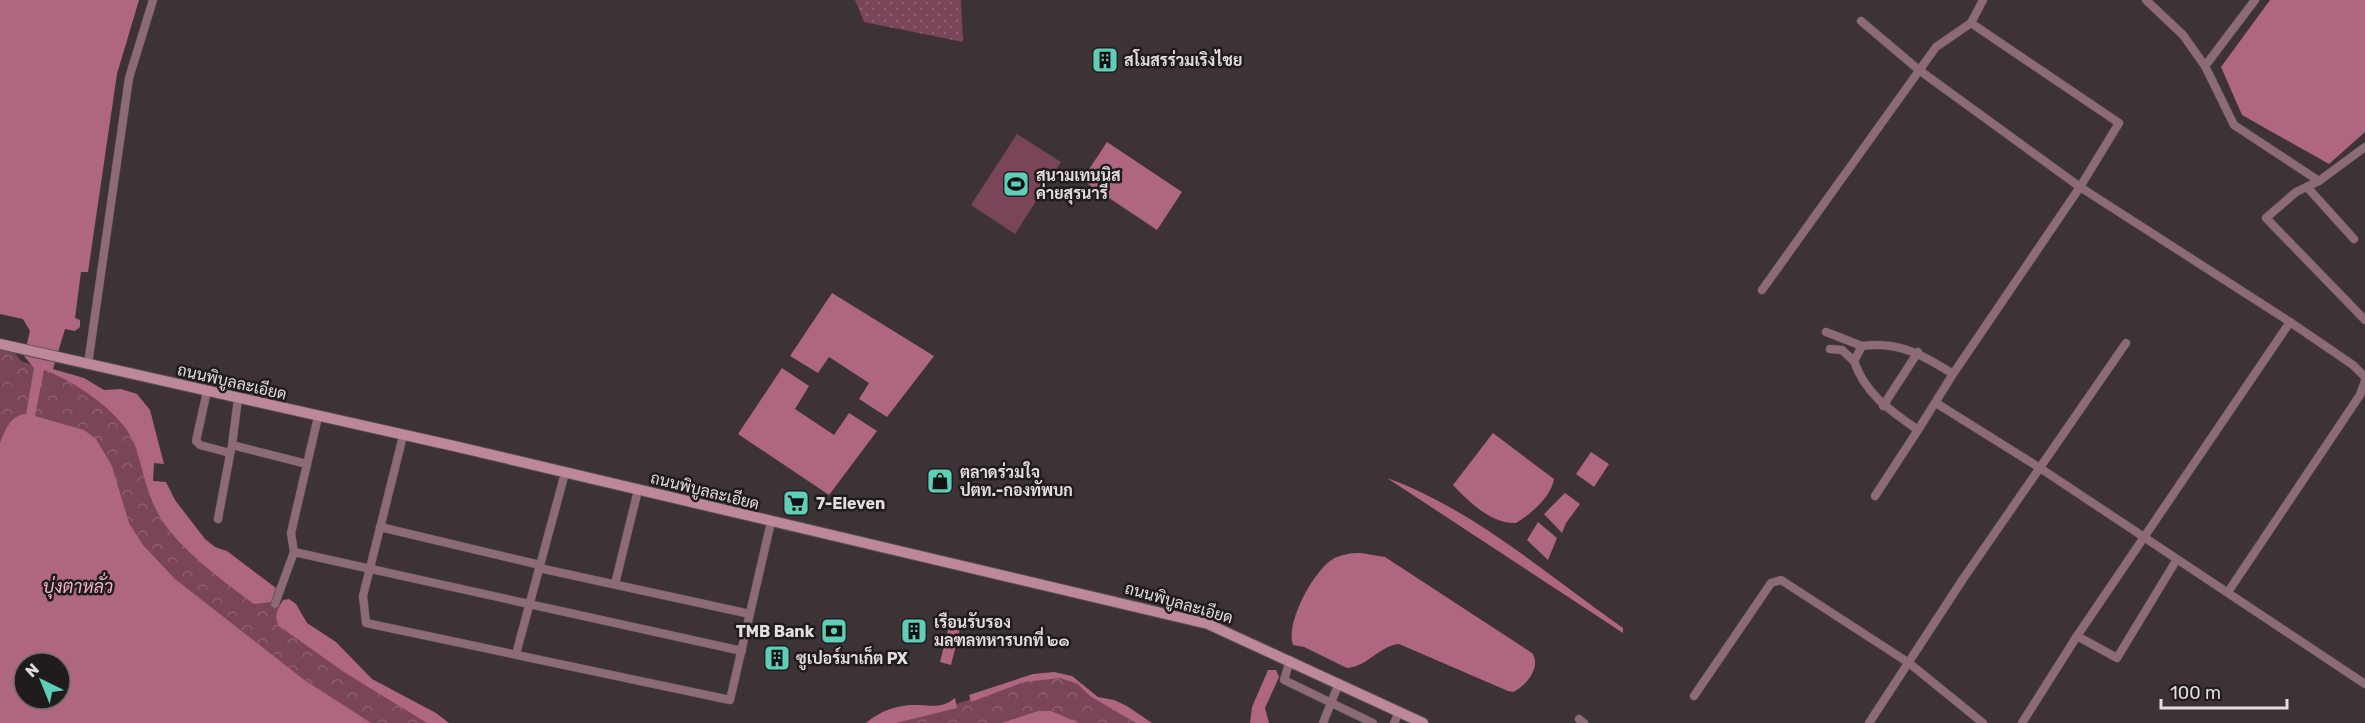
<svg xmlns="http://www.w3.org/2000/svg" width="2365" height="723" viewBox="0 0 2365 723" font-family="Rubik,Sarabun,sans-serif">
<defs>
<pattern id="grass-dots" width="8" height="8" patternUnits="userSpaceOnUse" patternTransform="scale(1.5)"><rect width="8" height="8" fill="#7a4558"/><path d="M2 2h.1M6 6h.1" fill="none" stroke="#8d5f70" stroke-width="1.8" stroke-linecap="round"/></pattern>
<pattern id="park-crowns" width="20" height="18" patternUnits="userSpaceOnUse" patternTransform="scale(1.5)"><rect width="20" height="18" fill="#7a4558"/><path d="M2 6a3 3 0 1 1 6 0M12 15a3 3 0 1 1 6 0" fill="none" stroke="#8d5f70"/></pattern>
</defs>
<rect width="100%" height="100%" fill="#3d3235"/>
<!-- grass -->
<polygon fill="url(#grass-dots)" points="855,0 961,0 963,42 864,22"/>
<!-- park -->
<g fill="url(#park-crowns)" fill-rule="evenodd">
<path d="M0 349 14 352 21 361 60 375 112 407 128 427 163 513 283 606 280 621 434 723H0ZM24 663H60V699H24Z"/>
<polygon points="1045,675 1077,682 1098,698 1143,723 877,723 953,705"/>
</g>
<!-- pitch -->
<polygon fill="#7a4558" points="1017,134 1061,162 1015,234 971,205"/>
<!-- water -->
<g fill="#af6680" fill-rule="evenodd">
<path d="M0 0H139L117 74 88 272H81L75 318 80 320V327L75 331 65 329 53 369 84 378 104 390 121 389 137 394 150 410 164 464 154 463 153 481 166 482 175 500 205 539 215 547 227 551 276 588 271 602 254 604C224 582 179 549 160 517 147 495 143 471 136 448 126 415 75 381 44 370L35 416 84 430 96 439 112 466 129 523 143 545 175 579 303 679 371 723H0V443C5 431 10 415 26 414L34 368 24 356 30 331 23 319 0 314ZM24 663H60V699H24Z"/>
<polygon points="2270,0 2365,0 2365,132 2329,164 2242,115 2221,67"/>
<polygon points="1107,142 1182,192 1157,230 1082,180"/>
<polygon points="832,293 934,356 887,417 859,399 869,383 829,357 818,373 790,356"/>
<polygon points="782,368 809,386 795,409 834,435 849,413 877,431 829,495 738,434"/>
<path d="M1493 433 1554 479C1551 497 1531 514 1516 523 1491 524 1468 501 1453 485Z"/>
<polygon points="1591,452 1609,464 1594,487 1576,474"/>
<path d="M1387 478C1475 510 1547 575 1623 628V633Z"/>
<polygon points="1565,493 1580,504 1566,523 1562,533 1544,514"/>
<polygon points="1538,522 1557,538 1548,560 1527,540"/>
<path d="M1361 553 1385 557 1532 653C1542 667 1526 686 1513 692L1508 691 1399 644C1379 646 1367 667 1347 668L1304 647 1293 645C1285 623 1314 570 1333 559 1342 554 1351 553 1361 553Z"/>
<path d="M289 599 296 604 307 623 336 642 372 679 436 713 449 723H427L344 672 279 626C273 616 278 609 283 600Z"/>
<polygon points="951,618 962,621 951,665 940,662"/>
<polygon points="1268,670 1276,670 1279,677 1265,708 1269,723 1250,723 1252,707"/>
<polygon points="1054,672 1072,676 1098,697 1114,700 1127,706 1152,723 1136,723 1090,696 1078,684 1060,678 1024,682 971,702 969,695 1033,674"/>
<path d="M955 698 957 708 896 723H866C881 710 899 704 919 705 935 706 942 708 955 698Z"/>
<polygon points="1038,711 1051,711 1079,723 1002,723"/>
</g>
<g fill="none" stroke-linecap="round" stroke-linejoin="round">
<defs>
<g id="street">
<polyline points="2146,0 2183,35 2205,66"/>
<polyline points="2255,0 2205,66 2234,125 2319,181 2365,147"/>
<path d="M1861 21 1919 70 2080 187 1953 374C1923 355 1899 341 1862 346L1854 361C1865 394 1891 411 1918 430L1953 374"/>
<polyline points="1971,23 2119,123 2080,187 2290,322 2353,365 2365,377"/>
<polyline points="2319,181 2296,192 2266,218 2365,320"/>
<polyline points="2307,187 2354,239"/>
<polyline points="1762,290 1936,47 1971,23 1983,0"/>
<polyline points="1826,332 1862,346"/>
<polyline points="1830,349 1842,350 1854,361"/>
<polyline points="88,364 129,78 153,0"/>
<polyline points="207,391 196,441 200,445 230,453"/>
<polyline points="238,399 232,445 307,464"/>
<polyline points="1936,403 2040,468 2365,684"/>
<polyline points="1883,406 1918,352"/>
<polyline points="403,436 363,596 366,623 730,700 771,522"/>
<polyline points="1875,496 1918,430"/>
<polyline points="218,519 231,449"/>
<polyline points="380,527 540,565"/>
<polyline points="294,552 742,651"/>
<polyline points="539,568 750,614"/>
<polyline points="615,584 638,490"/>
<polyline points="2228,592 2360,395 2365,381"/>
<polyline points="275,604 294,552 291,533 318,417"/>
<polyline points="2077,636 2290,322"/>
<polyline points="516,654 565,473"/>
<polyline points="1290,660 1284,680 1373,723"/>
<polyline points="1694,696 1771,583 1781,580 1909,663 1983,723"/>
<polyline points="1579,719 1584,723"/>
<polyline points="1323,723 1339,683"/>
<polyline points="1394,723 1399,712"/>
<polyline points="1869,723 1963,579 2126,343"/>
<polyline points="2022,723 2077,636 2117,658 2177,559"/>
</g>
<polyline id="secondary" points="0,344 454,446 1208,624 1423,723"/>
</defs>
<!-- street casing -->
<use href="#street" stroke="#5b5154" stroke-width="9"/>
<!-- secondary casing -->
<use href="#secondary" stroke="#5b5154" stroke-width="12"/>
<!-- street -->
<use href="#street" stroke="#8c6b76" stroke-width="8"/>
<!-- secondary -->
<use href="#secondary" stroke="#bd899a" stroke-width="10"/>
</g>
<!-- icons -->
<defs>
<symbol id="building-square" viewBox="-11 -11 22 22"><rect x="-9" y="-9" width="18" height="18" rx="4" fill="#5eceb7" stroke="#201b1d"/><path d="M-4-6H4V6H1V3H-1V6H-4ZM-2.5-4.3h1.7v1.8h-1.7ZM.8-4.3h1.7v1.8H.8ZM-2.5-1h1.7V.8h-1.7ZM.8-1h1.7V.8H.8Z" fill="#111"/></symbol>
<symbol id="stadium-square" viewBox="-11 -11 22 22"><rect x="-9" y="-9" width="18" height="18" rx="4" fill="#5eceb7" stroke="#201b1d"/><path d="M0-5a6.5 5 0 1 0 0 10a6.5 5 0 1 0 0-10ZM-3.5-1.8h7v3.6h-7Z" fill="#111"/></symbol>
<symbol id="shop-square" viewBox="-11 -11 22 22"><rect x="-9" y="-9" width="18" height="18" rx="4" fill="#5eceb7" stroke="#201b1d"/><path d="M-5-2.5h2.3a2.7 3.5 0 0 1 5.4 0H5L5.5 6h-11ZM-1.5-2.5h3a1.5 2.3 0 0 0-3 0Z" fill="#111"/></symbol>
<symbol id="supermarket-square" viewBox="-11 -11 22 22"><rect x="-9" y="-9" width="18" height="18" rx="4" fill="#5eceb7" stroke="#201b1d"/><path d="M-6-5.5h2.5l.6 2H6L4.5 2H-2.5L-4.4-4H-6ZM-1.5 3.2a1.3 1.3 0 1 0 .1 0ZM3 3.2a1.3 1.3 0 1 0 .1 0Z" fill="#111"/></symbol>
<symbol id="bank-square" viewBox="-11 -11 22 22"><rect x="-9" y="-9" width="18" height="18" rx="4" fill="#5eceb7" stroke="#201b1d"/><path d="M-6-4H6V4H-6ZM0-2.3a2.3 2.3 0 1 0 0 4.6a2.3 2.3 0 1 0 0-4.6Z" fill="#111"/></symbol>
</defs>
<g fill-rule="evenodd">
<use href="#building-square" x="1090" y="45" width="30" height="30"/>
<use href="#stadium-square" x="1001" y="169" width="30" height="30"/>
<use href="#shop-square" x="925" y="466" width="30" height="30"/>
<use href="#supermarket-square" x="781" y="488" width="30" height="30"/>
<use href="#bank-square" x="819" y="616" width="30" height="30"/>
<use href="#building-square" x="899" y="616" width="30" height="30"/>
<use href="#building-square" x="762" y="643" width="30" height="30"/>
</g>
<g text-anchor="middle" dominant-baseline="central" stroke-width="5" stroke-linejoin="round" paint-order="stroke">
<!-- poi labels -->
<g font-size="16" font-weight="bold" fill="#e4dddf" stroke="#201b1d" text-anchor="start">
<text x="1124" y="60">สโมสรร่วมเริงไชย</text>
<text x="1036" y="175">สนามเทนนิส<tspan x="1036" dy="18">ค่ายสุรนารี</tspan></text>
<text x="960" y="472">ตลาดร่วมใจ<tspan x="960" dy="18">ปตท.-กองทัพบก</tspan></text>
<text x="816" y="503">7-Eleven</text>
<text x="934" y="622">เรือนรับรอง<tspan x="934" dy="18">มลฑลทหารบกที่ ๒๑</tspan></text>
<text x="814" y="631" text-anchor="end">TMB Bank</text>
<text x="796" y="658">ซูเปอร์มาเก็ต PX</text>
</g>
<!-- street labels -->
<g font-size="16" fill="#e4dddf" stroke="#201b1d">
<text transform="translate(232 382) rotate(13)">ถนนพิบูลละเอียด</text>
<text transform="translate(705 491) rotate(14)">ถนนพิบูลละเอียด</text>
<text transform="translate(1179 603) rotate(16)">ถนนพิบูลละเอียด</text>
</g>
<!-- water labels -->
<g font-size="18" font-style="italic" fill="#f3b4c8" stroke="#201b1d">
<text x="78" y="587">บุ่งตาหลั่ว</text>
</g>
</g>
<!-- north arrow -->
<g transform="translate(42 681) rotate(317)"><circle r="28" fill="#201b1d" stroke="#6e696b" stroke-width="1.5"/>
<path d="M0-4.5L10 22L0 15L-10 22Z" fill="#5eceb7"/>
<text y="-9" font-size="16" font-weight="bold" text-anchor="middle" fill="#e4dddf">N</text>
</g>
<!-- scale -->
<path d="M2161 699v9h126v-9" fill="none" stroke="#e4dddf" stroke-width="3"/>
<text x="2170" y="699" font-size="18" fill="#e4dddf" stroke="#201b1d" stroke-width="4.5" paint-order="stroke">100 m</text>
</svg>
